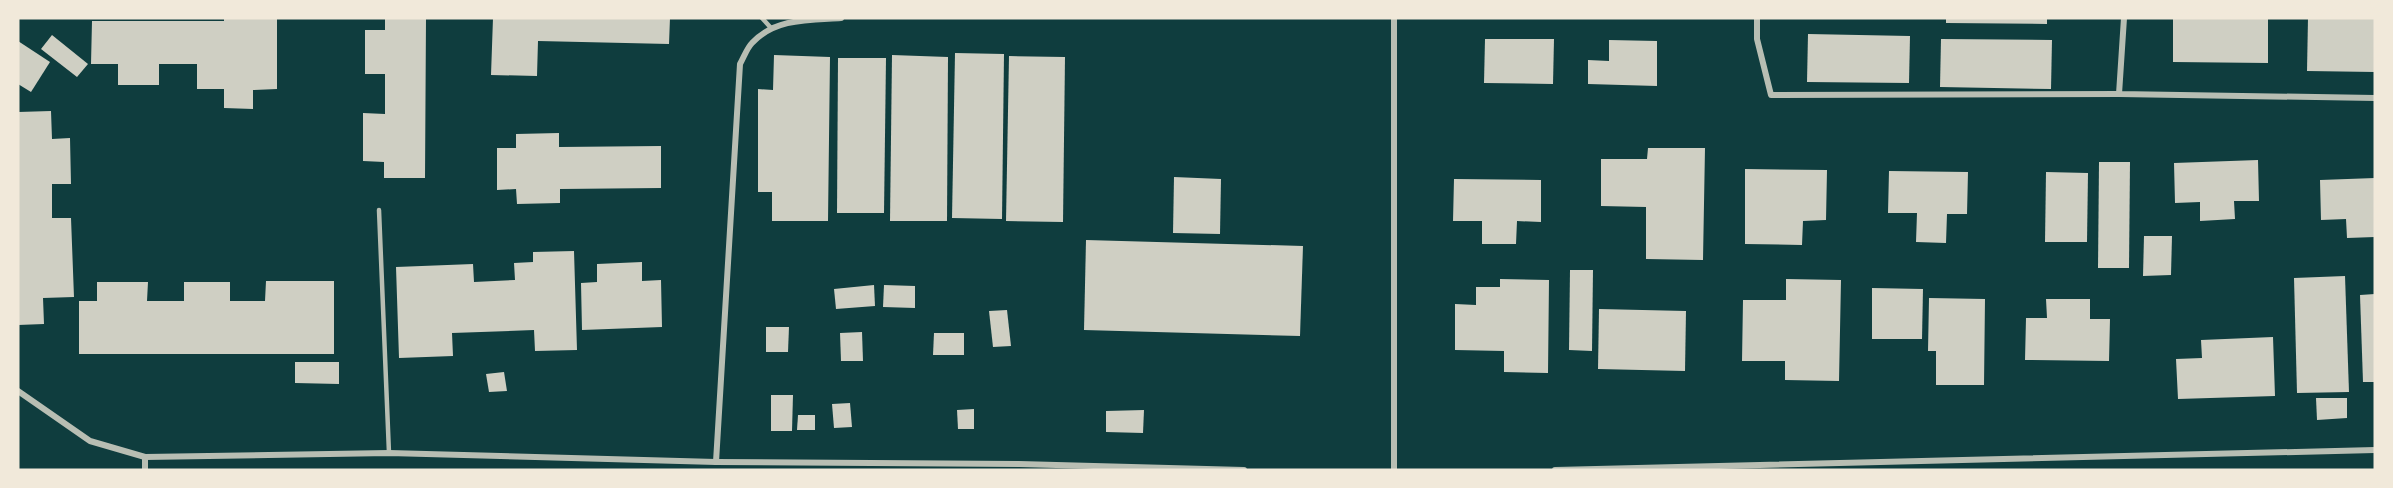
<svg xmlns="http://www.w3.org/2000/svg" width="2393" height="488" viewBox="0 0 2393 488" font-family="'Nunito Sans',sans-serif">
<rect width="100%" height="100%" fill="#0f3d3e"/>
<!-- building -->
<g fill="#cfcfc3">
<polygon points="224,18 277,18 277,89 253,90 253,109 224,108 224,89 197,89 197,64 159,64 159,85 118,85 118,64 91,64 92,21 224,21"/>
<polygon points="385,18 426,18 425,178 384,178 384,162 363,161 363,113 385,114 385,74 365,74 365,30 385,30"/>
<polygon points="493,18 670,18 669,44 538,41 537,76 491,75"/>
<polygon points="1946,18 2047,18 2047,24 1946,23"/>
<polygon points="2173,18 2268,18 2268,63 2173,62"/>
<polygon points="2308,18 2375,18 2375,72 2307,71"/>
<polygon points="1808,34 1910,36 1909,83 1807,82"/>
<polygon points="52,35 88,64 77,77 41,49"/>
<polygon points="1485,39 1554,39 1553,84 1484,83"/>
<polygon points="1941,39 2052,40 2051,89 1940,87"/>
<polygon points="1609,40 1657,41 1657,86 1588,84 1588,60 1609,61"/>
<polygon points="18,41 50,62 31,92 18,84"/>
<polygon points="955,53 1004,54 1002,219 952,218"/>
<polygon points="774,55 830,57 828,221 772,221 772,192 758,192 758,89 773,90"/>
<polygon points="892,55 948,57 947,221 890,221"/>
<polygon points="1009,56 1065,57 1063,222 1006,221"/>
<polygon points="838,58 886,58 884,213 837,213"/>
<polygon points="51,111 52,139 70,138 71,184 52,184 52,218 71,218 74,297 43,298 44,324 18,325 18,112"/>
<polygon points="559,133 559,147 661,146 661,188 560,189 560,203 517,204 516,189 497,190 497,148 516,148 516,134"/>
<polygon points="1648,148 1705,148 1703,260 1646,259 1646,207 1601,206 1601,159 1647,159"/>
<polygon points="2258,160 2259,201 2234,201 2235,219 2200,221 2200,202 2175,203 2174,163"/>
<polygon points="2099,162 2130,162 2129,268 2098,268"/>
<polygon points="1745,169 1827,170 1826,220 1803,221 1802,245 1745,244"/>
<polygon points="1889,171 1968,172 1967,214 1947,214 1946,243 1916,242 1917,213 1888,213"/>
<polygon points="2046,172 2088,173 2087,242 2045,242"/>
<polygon points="1174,177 1221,179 1220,234 1173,233"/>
<polygon points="2375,178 2375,237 2347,238 2346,219 2321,220 2320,180"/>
<polygon points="1454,179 1541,180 1541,222 1517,221 1516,244 1482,244 1482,221 1453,221"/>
<polygon points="2144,236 2172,236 2171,275 2143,276"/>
<polygon points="1086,240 1303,246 1300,336 1084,330"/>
<polygon points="574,251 577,350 535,351 534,330 452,333 453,356 399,358 396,267 473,264 474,282 515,280 514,263 533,262 533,252"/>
<polygon points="642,262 642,281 661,280 662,327 582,330 581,283 597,282 597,264"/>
<polygon points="1570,270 1593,270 1592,351 1569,350"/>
<polygon points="2345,276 2349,392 2297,393 2294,278"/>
<polygon points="1500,279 1549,280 1548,373 1504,372 1504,351 1455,350 1455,304 1476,305 1476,287 1500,287"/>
<polygon points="1786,279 1841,280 1839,381 1785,380 1785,361 1742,361 1743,300 1786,300"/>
<polygon points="266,281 334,281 334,354 79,354 79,301 97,301 97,282 148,282 147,301 184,301 184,282 230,282 230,301 265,301"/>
<polygon points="874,285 875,306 836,309 834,289"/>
<polygon points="884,285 915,286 915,308 883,307"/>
<polygon points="1872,288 1923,289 1922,339 1872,339"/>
<polygon points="2375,294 2375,382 2363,382 2360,295"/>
<polygon points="1929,298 1985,299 1984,385 1936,385 1936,351 1928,351"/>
<polygon points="2046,299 2090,299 2090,319 2110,319 2109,361 2025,360 2026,318 2047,318"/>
<polygon points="1599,309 1686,311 1685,371 1598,369"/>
<polygon points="1007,310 1011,346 993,347 989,311"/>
<polygon points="766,327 789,327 788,352 766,352"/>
<polygon points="862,332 863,361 841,361 840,333"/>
<polygon points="934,333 964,333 964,355 933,355"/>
<polygon points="2273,337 2275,396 2178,399 2176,359 2202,358 2201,340"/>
<polygon points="295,362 339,362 339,384 295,383"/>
<polygon points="504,372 507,391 489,392 486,374"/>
<polygon points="771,395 793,395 792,431 771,431"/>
<polygon points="2316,398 2347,398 2347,418 2317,420"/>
<polygon points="850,403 852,427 834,428 832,404"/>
<polygon points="974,409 974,429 958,429 957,410"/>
<polygon points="1144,410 1143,433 1106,432 1106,411"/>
<polygon points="798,415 815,415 815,430 797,430"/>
</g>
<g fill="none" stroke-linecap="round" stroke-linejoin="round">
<!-- service -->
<g stroke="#b8beb3" stroke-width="4.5">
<polyline points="762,18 771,28"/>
<polyline points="379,210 389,453"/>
</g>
<!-- minor -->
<g stroke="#b8beb3" stroke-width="6">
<polyline points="1394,18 1394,470"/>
<polyline points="1757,18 1757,39 1771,95 2119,94"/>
<polyline points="2124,18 2119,94 2375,98"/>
<polyline points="18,391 90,441 145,457 389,453 716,462 1019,464 1244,470"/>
<path d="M716 462 740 64C744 57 747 48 752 43 775 18 810 20 841 18"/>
<polyline points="145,470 145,457"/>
<polyline points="1555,470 2375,450"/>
</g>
</g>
<!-- border -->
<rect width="2393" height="488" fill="none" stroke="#f1e9da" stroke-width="39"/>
</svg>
